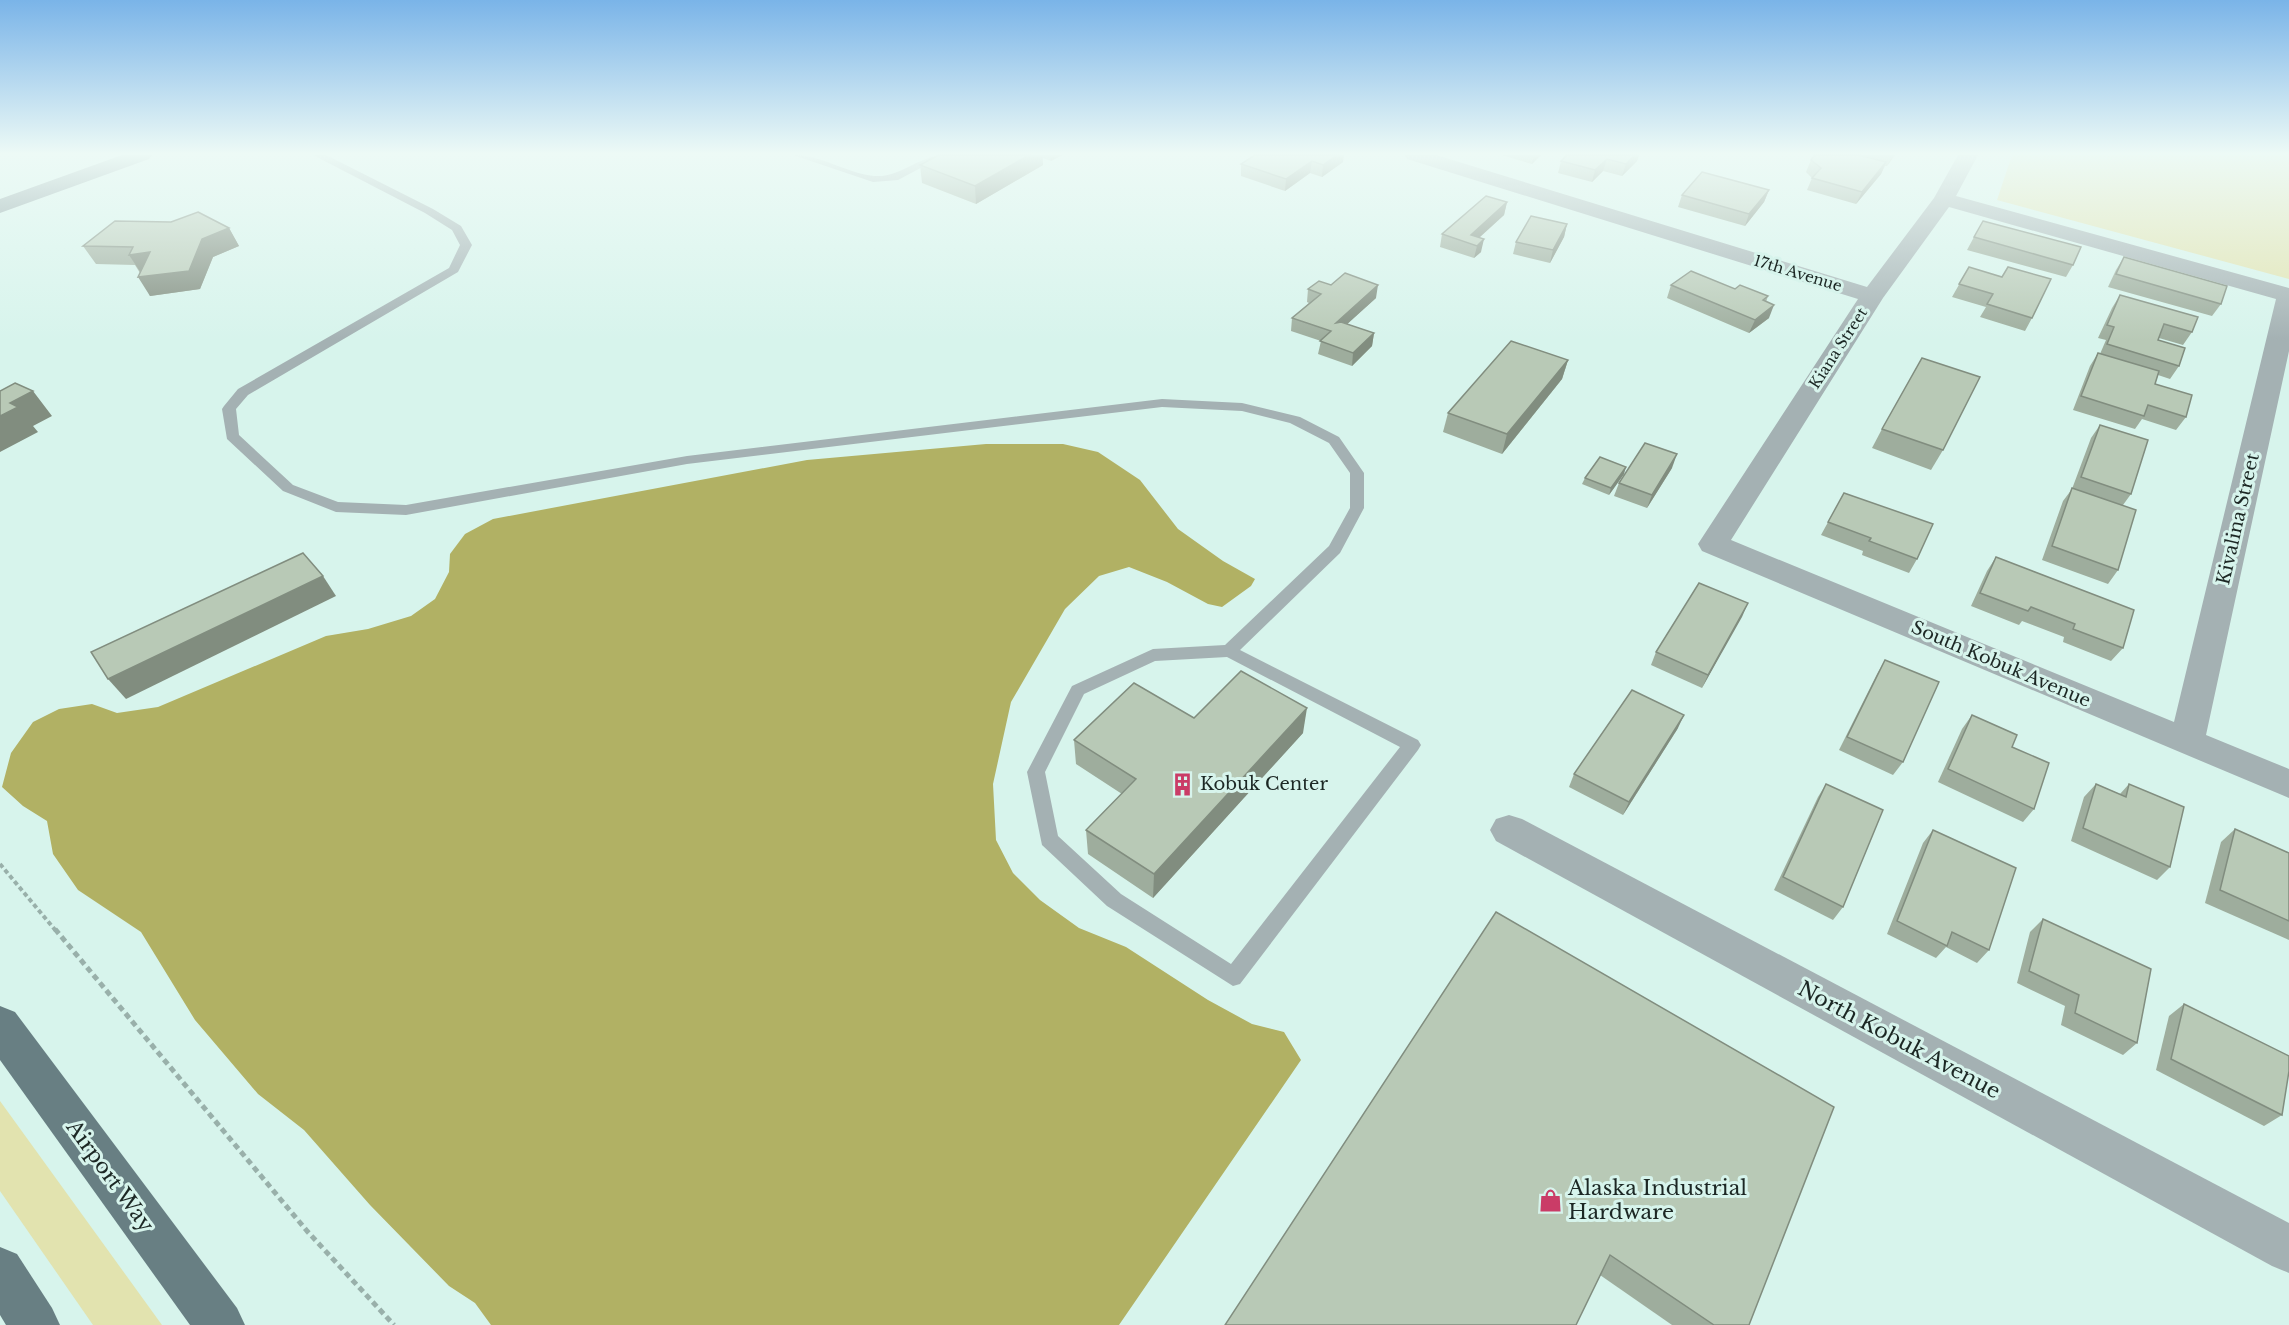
<svg xmlns="http://www.w3.org/2000/svg" width="2289" height="1325" viewBox="0 0 2289 1325" font-family="'Libre Baskerville',serif">
<rect width="100%" height="100%" fill="#d7f4ec"/>
<!-- green -->
<g fill="#e2e3af">
<polygon points="2012,155 2289,155 2289,279 1997,200"/>
<polygon points="0,1101 162,1325 93,1325 0,1191"/>
</g>
<!-- forest -->
<polygon fill="#b1b164" points="986,444 1063,444 1098,452 1140,480 1178,529 1223,561 1255,579 1251,586 1222,607 1208,604 1167,582 1129,567 1099,576 1065,609 1011,702 993,784 996,840 1013,873 1040,900 1079,928 1126,947 1208,1000 1252,1024 1284,1032 1301,1060 1119,1325 491,1325 475,1303 449,1286 370,1205 304,1130 258,1094 195,1020 141,932 78,890 53,854 47,821 23,806 2,787 11,753 33,722 59,709 92,704 117,713 158,707 326,636 368,629 411,616 435,599 449,572 450,554 465,534 493,519 807,460"/>
<g fill="none" stroke-linecap="round" stroke-linejoin="round">
<!-- path-far1 -->
<polyline stroke="#99b0aa" stroke-width="4" stroke-dasharray="4.5 3" stroke-linecap="butt" points="0,864 56,931"/>
<!-- path -->
<polyline stroke="#99b0aa" stroke-width="5" stroke-dasharray="6 4" stroke-linecap="butt" points="55,929 307,1231 394,1325"/>
<!-- service -->
<g fill="#a4b1b3" fill-rule="evenodd">
<path d="M313 155H326L433 209 461 226 472 245 458 272 248 395 236 409 239 435 293 485 338 502 406 505 687 456 1162 399 1242 403 1300 417 1339 437 1364 473V508L1340 553 1240 650 1418 740 1421 745 1418 750 1240 984 1233 986 1107 906 1042 845 1027 772 1072 686 1153 649 1225 645 1329 546 1350 508V473L1329 443 1290 423 1242 411 1162 407 687 464 406 515 336 512 283 491 227 439 222 409 224 406 238 389 449 268 460 245 452 230 425 213ZM1227 657 1400 747 1231 964 1121 894 1058 836 1045 772 1084 694 1155 661Z"/>
<path d="M793 155C822 155 846 173 874 176 901 178 919 155 945 155L898 180 873 182Z"/>
</g>
<!-- minor -->
<g fill="#a4b1b3" fill-rule="evenodd">
<path d="M1404 155H1436L1867 287 1934 198 1958 155H1978L1956 196 2289 288V351L2206 735 2289 769V798L1702 551 1698 544 1858 299 1407 159ZM1949 207 2276 299 2174 722 1731 540 1883 298Z"/>
<polygon points="1509,815 1522,819 2289,1223 2289,1273 2272,1266 1496,841 1490,830 1496,819"/>
</g>
<!-- secondary -->
<polygon fill="#819497" fill-rule="evenodd" points="122,155 152,155 149,159 0,213 0,199"/>
<!-- primary -->
<g fill="#687f83" fill-rule="evenodd">
<polygon points="0,1006 15,1012 237,1308 245,1325 190,1325 0,1060"/>
<polygon points="0,1247 17,1254 52,1308 60,1325 6,1325 0,1315"/>
</g>
</g>
<!-- wall -->
<g fill="#9ead9d">
<polygon points="939,155 1062,155 1051,161 1043,158 1043,165 976,204 922,183 920,165"/>
<polygon points="1255,155 1343,162 1322,177 1310,173 1285,191 1241,176 1241,164"/>
<polygon points="1501,155 1541,155 1532,164"/>
<polygon points="1567,155 1639,155 1637,161 1622,176 1603,171 1592,182 1558,173 1561,161"/>
<polygon points="1815,155 1895,155 1887,166 1885,166 1881,174 1856,204 1807,190 1812,178 1806,172 1811,160"/>
<polygon points="1769,190 1764,202 1745,226 1678,207 1682,195"/>
<polygon points="1507,202 1504,215 1479,238 1481,252 1474,258 1440,247 1442,234"/>
<polygon points="1567,224 1564,237 1550,263 1513,254 1516,242"/>
<polygon points="229,228 239,246 213,257 200,289 150,296 140,273 135,265 96,264 83,246"/>
<polygon points="1974,237 2073,265 2066,277 1967,250"/>
<polygon points="2124,257 2221,304 2212,316 2108,287 2116,270"/>
<polygon points="1969,267 2032,318 2025,331 1980,317 1986,307 1952,297"/>
<polygon points="1331,285 1376,298 1347,324 1374,333 1372,346 1352,366 1318,354 1321,341 1291,331 1292,318 1309,303 1307,302 1308,289"/>
<polygon points="1671,285 1735,289 1768,296 1766,302 1769,318 1749,333 1667,298"/>
<polygon points="2120,295 2192,332 2183,345 2159,338 2158,340 2179,366 2170,379 2158,375 2155,384 2186,417 2176,430 2142,419 2135,429 2073,410 2090,366 2098,353 2100,354 2106,340 2098,338 2112,308"/>
<polygon points="1568,360 1562,379 1502,454 1443,432 1448,413"/>
<polygon points="2100,425 2131,494 2123,505 2118,570 2108,584 2042,560 2063,501 2072,489 2091,438"/>
<polygon points="1882,429 1943,450 1931,470 1872,448"/>
<polygon points="1672,468 1647,508 1614,496 1619,483"/>
<polygon points="1624,474 1609,495 1582,484 1585,478"/>
<polygon points="1844,493 1917,559 1909,573 1862,555 1863,551 1821,535"/>
<polygon points="1996,557 2123,648 2111,661 2063,642 2064,637 2022,621 2019,625 1971,606 1987,571"/>
<polygon points="1748,603 1702,688 1651,665 1656,652"/>
<polygon points="1885,660 1903,762 1893,775 1839,750 1877,674"/>
<polygon points="1972,715 2012,747 2034,809 2023,822 1938,782 1962,729"/>
<polygon points="1194,718 1303,733 1153,898 1088,854 1086,830 1122,794 1076,764 1074,740"/>
<polygon points="1678,728 1623,815 1569,787 1574,774"/>
<polygon points="1826,784 1843,907 1833,920 1774,890 1818,797"/>
<polygon points="2096,784 2120,794 2129,784 2170,867 2157,880 2071,841 2084,797"/>
<polygon points="2235,829 2289,853 2289,940 2205,903 2221,842"/>
<polygon points="1933,830 1989,950 1977,963 1946,947 1936,958 1887,934 1923,843"/>
<polygon points="1496,912 1749,1325 1672,1325 1600,1275"/>
<polygon points="2043,919 2137,1043 2123,1055 2061,1025 2065,1006 2017,983 2030,932"/>
<polygon points="2184,1004 2282,1115 2264,1126 2156,1070 2169,1016"/>
</g>
<!-- shaded-wall -->
<g fill="#818d7f">
<polygon points="1029,155 1042,155 1043,165 976,204 975,186"/>
<polygon points="1050,155 1062,155 1051,161"/>
<polygon points="1337,155 1344,155 1343,162 1322,177 1323,165"/>
<polygon points="1534,155 1541,155 1532,164"/>
<polygon points="1635,155 1639,155 1637,161 1622,176 1626,164"/>
<polygon points="1893,155 1895,155 1887,166"/>
<polygon points="1607,159 1603,171 1592,182 1595,170"/>
<polygon points="1312,161 1310,173 1285,191 1286,179"/>
<polygon points="1886,162 1881,174 1856,204 1862,192"/>
<polygon points="1769,190 1764,202 1745,226 1749,214"/>
<polygon points="1507,202 1504,215 1472,244 1471,235"/>
<polygon points="1567,224 1564,237 1550,263 1553,250"/>
<polygon points="229,228 239,246 213,257 200,289 150,296 138,277 202,239"/>
<polygon points="1484,239 1481,252 1474,258 1477,246"/>
<polygon points="150,252 141,273 129,255"/>
<polygon points="1378,285 1376,298 1334,336 1336,323"/>
<polygon points="1774,305 1769,318 1749,333 1755,320"/>
<polygon points="1374,333 1372,346 1352,366 1353,353"/>
<polygon points="1568,360 1562,379 1502,454 1507,434"/>
<polygon points="33,391 52,416 33,426 38,432 0,452 0,416 10,403"/>
<polygon points="1677,454 1672,468 1647,508 1652,495"/>
<polygon points="1626,467 1624,474 1609,495 1611,488"/>
<polygon points="323,576 336,596 126,699 108,679"/>
<polygon points="1748,603 1742,617 1702,688 1708,675"/>
<polygon points="1307,708 1303,733 1153,898 1154,874"/>
<polygon points="1684,715 1678,728 1623,815 1629,802"/>
</g>
<!-- building -->
<g fill="#b8c9b6" stroke="#818d7f" stroke-width="1.5">
<polygon points="939,155 1029,155 975,186 920,165"/>
<polygon points="1255,155 1337,155 1323,165 1312,161 1286,179 1241,164"/>
<polygon points="1567,155 1635,155 1626,164 1607,159 1595,170 1561,161"/>
<polygon points="1815,155 1858,155 1886,162 1862,192 1812,178 1821,168 1811,160"/>
<polygon points="1702,172 1769,190 1749,214 1682,195"/>
<polygon points="1486,196 1507,202 1471,235 1484,239 1477,246 1442,234"/>
<polygon points="198,212 229,228 202,239 189,271 138,277 150,252 129,255 133,247 83,246 115,221 171,222"/>
<polygon points="1531,216 1567,224 1553,250 1516,242"/>
<polygon points="1983,221 2081,247 2073,265 1974,237"/>
<polygon points="2124,257 2227,286 2221,304 2116,274"/>
<polygon points="1969,267 2002,277 2008,267 2051,279 2032,318 1987,304 1993,294 1959,284"/>
<polygon points="1691,271 1735,289 1740,285 1768,296 1763,300 1774,305 1755,320 1671,285"/>
<polygon points="1345,273 1378,285 1336,323 1341,322 1374,333 1353,353 1320,341 1331,331 1292,318 1321,294 1308,289 1319,281 1331,285"/>
<polygon points="2120,295 2198,317 2192,332 2164,324 2158,340 2185,348 2179,366 2107,344 2114,327 2107,325"/>
<polygon points="1511,341 1568,360 1507,434 1448,413"/>
<polygon points="2098,353 2159,371 2155,384 2192,395 2186,417 2148,405 2144,416 2081,396"/>
<polygon points="1922,358 1980,377 1943,450 1882,429"/>
<polygon points="15,383 33,391 10,403 18,407 0,416 0,391"/>
<polygon points="2100,425 2148,440 2131,494 2081,477"/>
<polygon points="1645,443 1677,454 1652,495 1619,483"/>
<polygon points="1600,457 1626,467 1611,488 1585,478"/>
<polygon points="2072,488 2136,510 2118,570 2052,546"/>
<polygon points="1844,493 1933,524 1917,559 1869,541 1871,538 1828,522"/>
<polygon points="303,553 323,576 108,679 91,652"/>
<polygon points="1996,557 2134,610 2123,648 2073,629 2075,624 2031,607 2028,611 1980,593"/>
<polygon points="1699,583 1748,603 1708,675 1656,652"/>
<polygon points="1885,660 1939,682 1903,762 1847,737"/>
<polygon points="1241,671 1307,708 1154,874 1086,830 1136,779 1074,740 1134,683 1194,718"/>
<polygon points="1632,690 1684,715 1629,802 1574,774"/>
<polygon points="1972,715 2017,735 2012,747 2049,763 2034,809 1948,769"/>
<polygon points="1826,784 1883,810 1843,907 1783,877"/>
<polygon points="2096,784 2126,797 2129,784 2184,807 2170,867 2083,828"/>
<polygon points="2235,829 2289,853 2289,921 2220,890"/>
<polygon points="1933,830 2016,868 1989,950 1952,932 1947,946 1897,921"/>
<polygon points="1496,912 1834,1107 1749,1325 1714,1325 1610,1255 1576,1325 1225,1325"/>
<polygon points="2043,919 2151,969 2137,1043 2075,1013 2079,995 2029,971"/>
<polygon points="2184,1004 2289,1056 2289,1071 2282,1115 2171,1059"/>
</g>
<!-- sky -->
<linearGradient id="sky" x2="0" y2="1"><stop stop-color="#7ab4e8"/><stop offset="0.45" stop-color="#edfaf6"/><stop offset="1" stop-color="#edfaf6" stop-opacity="0"/></linearGradient>
<rect width="2289" height="341" fill="url(#sky)"/>
<!-- icons -->
<defs>
<symbol id="building-bare" viewBox="-9 -9 18 18"><path d="M-4-6H4V6H1V3H-1V6H-4ZM-2.5-4.3h1.7v1.8h-1.7ZM.8-4.3h1.7v1.8H.8ZM-2.5-1h1.7V.8h-1.7ZM.8-1h1.7V.8H.8Z" fill="#ca3c67" stroke="#d7f4ec" stroke-width="2.5" paint-order="stroke"/></symbol>
<symbol id="shop-bare" viewBox="-9 -9 18 18"><path d="M-5-2.5h2.3a2.7 3.5 0 0 1 5.4 0H5L5.5 6h-11ZM-1.5-2.5h3a1.5 2.3 0 0 0-3 0Z" fill="#ca3c67" stroke="#d7f4ec" stroke-width="2.5" paint-order="stroke"/></symbol>
</defs>
<g fill-rule="evenodd">
<use href="#building-bare" x="1166" y="768" width="33" height="33"/>
<use href="#shop-bare" x="1534" y="1184" width="33" height="33"/>
</g>
<g text-anchor="middle" dominant-baseline="central" stroke-width="6" stroke-linejoin="round" paint-order="stroke">
<!-- far-street labels -->
<g font-size="15" fill="#1c2724" stroke="#d7f4ec">
<text transform="translate(1798 273) rotate(17)">17th Avenue</text>
<text transform="translate(1838 348) rotate(-57)">Kiana Street</text>
</g>
<!-- street labels -->
<g font-size="18" fill="#1c2724" stroke="#d7f4ec">
<text transform="translate(2238 519) rotate(-77)">Kivalina Street</text>
<text transform="translate(2001 664) rotate(23)">South Kobuk Avenue</text>
</g>
<!-- poi labels -->
<g font-size="18" fill="#1c2724" stroke="#d7f4ec" text-anchor="start">
<text x="1200" y="784">Kobuk Center</text>
</g>
<!-- near-street labels -->
<g font-size="21" fill="#1c2724" stroke="#d7f4ec">
<text transform="translate(1899 1040) rotate(28)">North Kobuk Avenue</text>
<text transform="translate(110 1176) rotate(54)">Airport Way</text>
</g>
<!-- near-poi labels -->
<g font-size="21" fill="#1c2724" stroke="#d7f4ec" text-anchor="start">
<text x="1568" y="1188">Alaska Industrial<tspan x="1568" dy="24">Hardware</tspan></text>
</g>
</g>
</svg>
